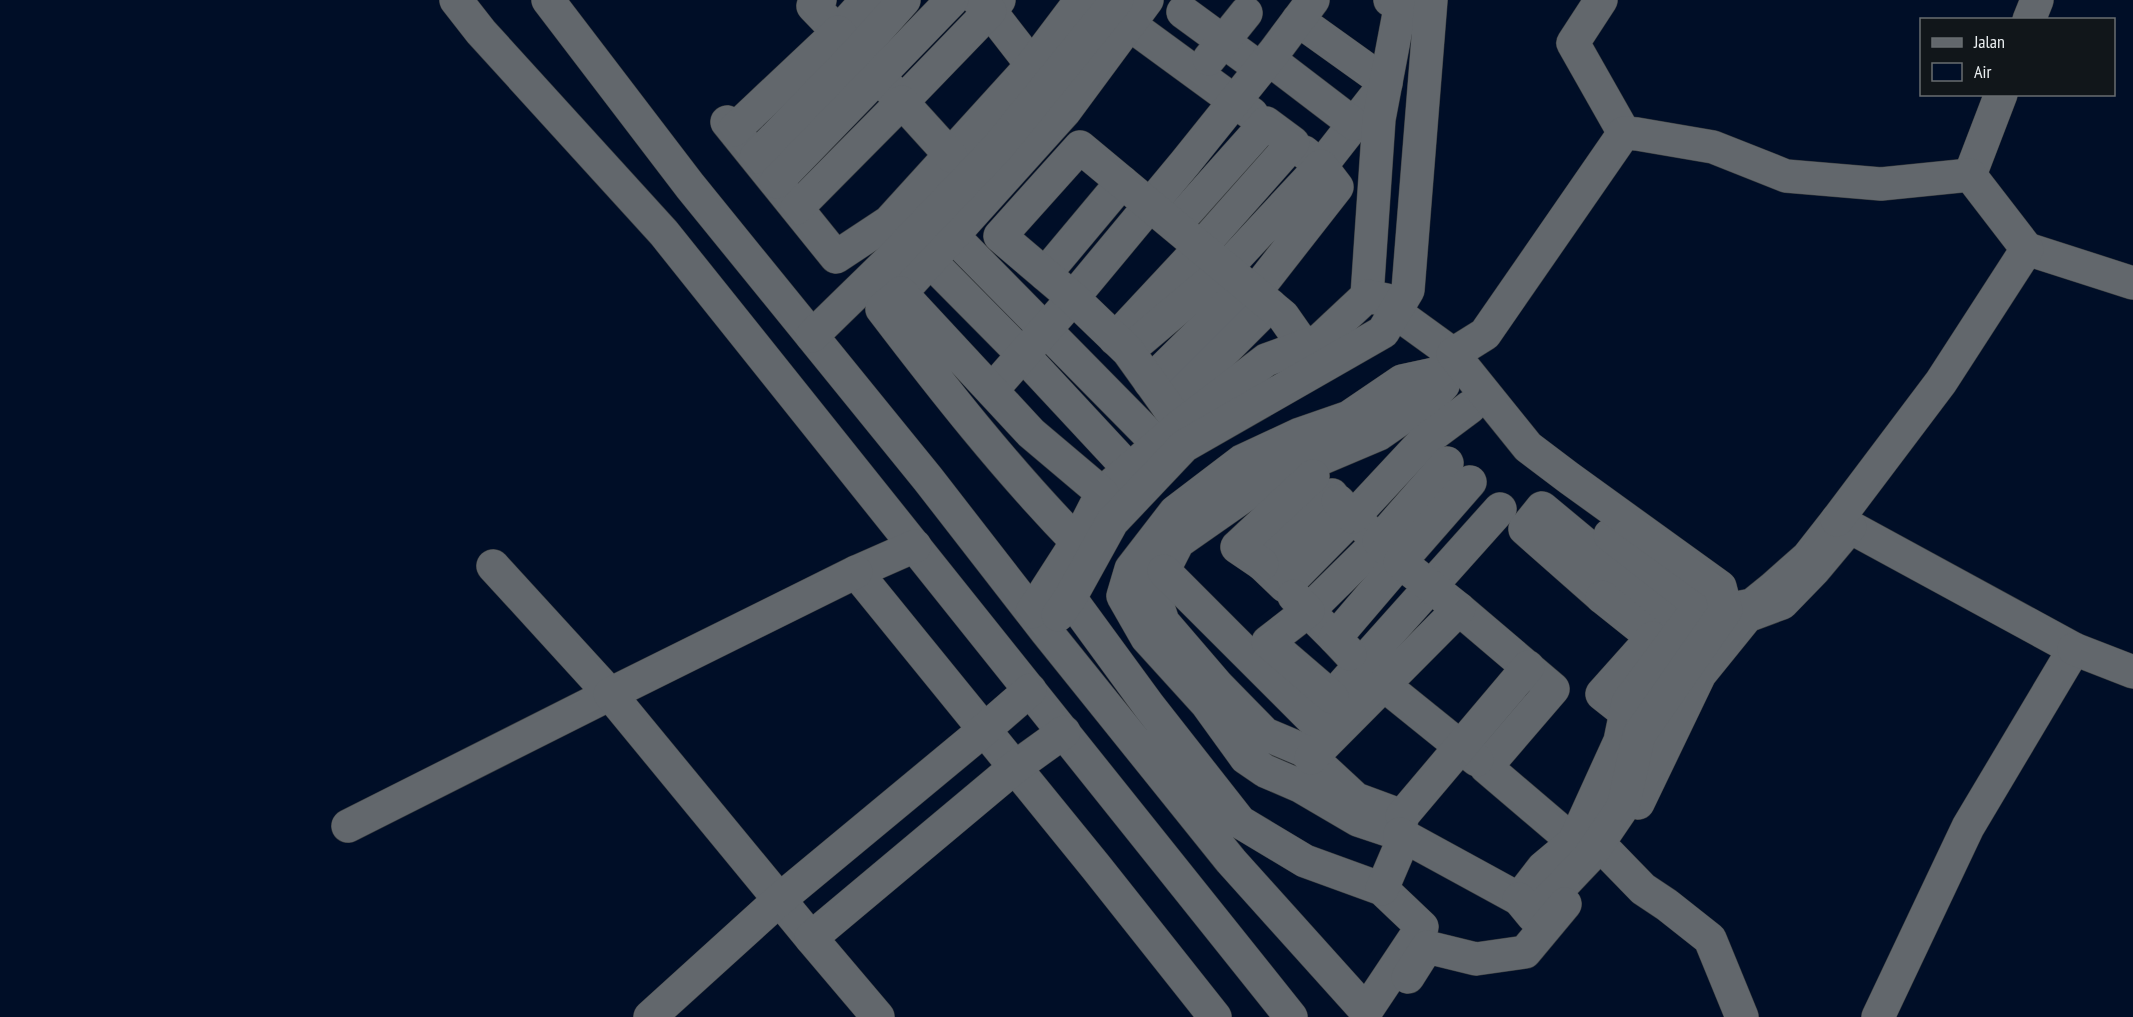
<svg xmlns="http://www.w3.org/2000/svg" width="2133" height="1017" viewBox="0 0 2133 1017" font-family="'PT Sans Narrow',sans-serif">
<rect width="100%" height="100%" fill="#1a1f23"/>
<!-- water -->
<path fill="#000e27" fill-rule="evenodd" d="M0 0H2133V1017H0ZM1922 20H2114V94H1922Z"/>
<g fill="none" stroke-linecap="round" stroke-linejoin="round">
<defs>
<g id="minor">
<polyline points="456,0 481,32 664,233 1291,1017"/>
<polyline points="548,0 690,186 928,479 1046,631 1231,861 1366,1011 1422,927 1382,889 1305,861 1240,822 1149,706 1070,598"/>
<polyline points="820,0 813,6 838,32 867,0"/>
<polyline points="999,0 990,11 1032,65"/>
<polyline points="1601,0 1573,43 1624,133"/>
<polyline points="1183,12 1261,69"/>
<polyline points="1298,20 1386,83 1321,166 1304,152"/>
<polyline points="2029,20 2037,0"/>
<polyline points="1129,24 1252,114"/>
<polyline points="1209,59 1246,13"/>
<polyline points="1269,59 1354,124"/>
<polyline points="727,122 836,257 889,222 1032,65 1081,0"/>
<polyline points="734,130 838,32 902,102 990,11 978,0"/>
<polyline points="756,157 857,53 904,0"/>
<polyline points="1970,175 2001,94"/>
<polyline points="776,182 952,0"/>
<polyline points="797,208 902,102 951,156"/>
<polyline points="953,236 1158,444"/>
<polyline points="2027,249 2133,283"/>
<polyline points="930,261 1023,355 1129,469"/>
<polyline points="1045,274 1122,182"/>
<polyline points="901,293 1065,111 1147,0"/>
<polyline points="1367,296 1379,119 1401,3 1390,0"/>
<polyline points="1395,312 1453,354 1439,373 1402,381 1349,417 1300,434 1242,461 1175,512 1131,569 1123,596 1147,638 1207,704 1246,758 1265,771 1300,786 1358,820 1400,834 1402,816 1356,799 1303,750 1265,734 1218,686 1163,622 1153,591 1178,542 1261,484 1379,434 1431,398 1443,385 1439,373"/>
<polyline points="812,336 894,256 998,147 1117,0"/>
<polyline points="1115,339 1201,247 1293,143 1266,123 1175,225"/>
<polyline points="1129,350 1226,268 1321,166 1337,187 1255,292"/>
<polyline points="1150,382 1247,286"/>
<polyline points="992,390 1067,305 1185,163 1275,51 1313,0"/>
<polyline points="1168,407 1270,305"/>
<polyline points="1181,425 1128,351 1073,298 1000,236 1080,147 1283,316 1304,346"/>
<polyline points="1102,493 1181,425 1266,360 1320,340 1367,296 1400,303"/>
<polyline points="1332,495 1262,564 1285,586 1353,517 1379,541 1308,611 1335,638"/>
<polyline points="1338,501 1353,517 1423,442 1470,407"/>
<polyline points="1850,527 2074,649 1968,827 1878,1017"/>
<polyline points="915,546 856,572 1096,867 1215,1017"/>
<polyline points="1262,564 1237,547 1313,476"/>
<polyline points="1164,571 1312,719 1500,509"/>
<polyline points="1618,573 1602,597 1525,529 1542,508 1684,626"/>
<polyline points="1294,596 1308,611 1268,642 1332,697"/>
<polyline points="1602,597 1667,649"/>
<polyline points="1459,609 1553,689 1486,767 1574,842"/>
<path d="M1032 612 1077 542 1102 493 1031 433 901 293 882 309C943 389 1006 469 1077 542"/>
<polyline points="1058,615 1070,598 1112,522 1184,446 1383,332 1408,290 1431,0"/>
<polyline points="2074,649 2133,672"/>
<polyline points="1350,654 1335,638 1400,562 1379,541 1447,463"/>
<polyline points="1384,685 1477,760"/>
<polyline points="1626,713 1602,694 1652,638"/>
<polyline points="1311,758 1459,609 1400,562 1470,482"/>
<polyline points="1638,803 1700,674 1747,616 1782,603 1814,570 1850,527 1837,520 1808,557 1773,588 1752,605 1726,610"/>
<polyline points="1402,816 1528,667"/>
<polyline points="348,826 610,694 493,566"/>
<polyline points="1609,854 1643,889 1667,905 1710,939 1742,1017"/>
<polyline points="1382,889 1400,847 1400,834 1519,899 1543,868 1574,842 1620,741 1628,702 1700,605 1610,535"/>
<polyline points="1519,899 1533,916 1589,857 1623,807 1639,735 1726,610 1720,587 1569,478 1528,447 1453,354 1485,334 1624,133 1637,134 1713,147 1786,176 1881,184 1970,175 2027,249 1941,382 1837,520"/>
<polyline points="811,938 610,694 856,572"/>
<polyline points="1408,977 1427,947 1476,959 1525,952 1565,904"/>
<polyline points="650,1017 779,900 984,730 1030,690"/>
<polyline points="878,1017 811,938 1014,768 1064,732"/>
</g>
</defs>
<!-- minor casing -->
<use href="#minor" stroke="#383c3e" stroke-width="34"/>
<!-- minor -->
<use href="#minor" stroke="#62676c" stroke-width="33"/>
</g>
<!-- legend -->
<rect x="1920" y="18" width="195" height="78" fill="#11161a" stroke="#686d70" stroke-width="1.5"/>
<rect x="1932" y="38" width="30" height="9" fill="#62676c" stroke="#686d70" stroke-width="1.5"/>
<text x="1974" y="48" font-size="18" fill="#ebeff1">Jalan</text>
<rect x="1932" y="63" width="30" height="18" fill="#000e27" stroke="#686d70" stroke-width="1.5"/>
<text x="1974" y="78" font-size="18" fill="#ebeff1">Air</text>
</svg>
